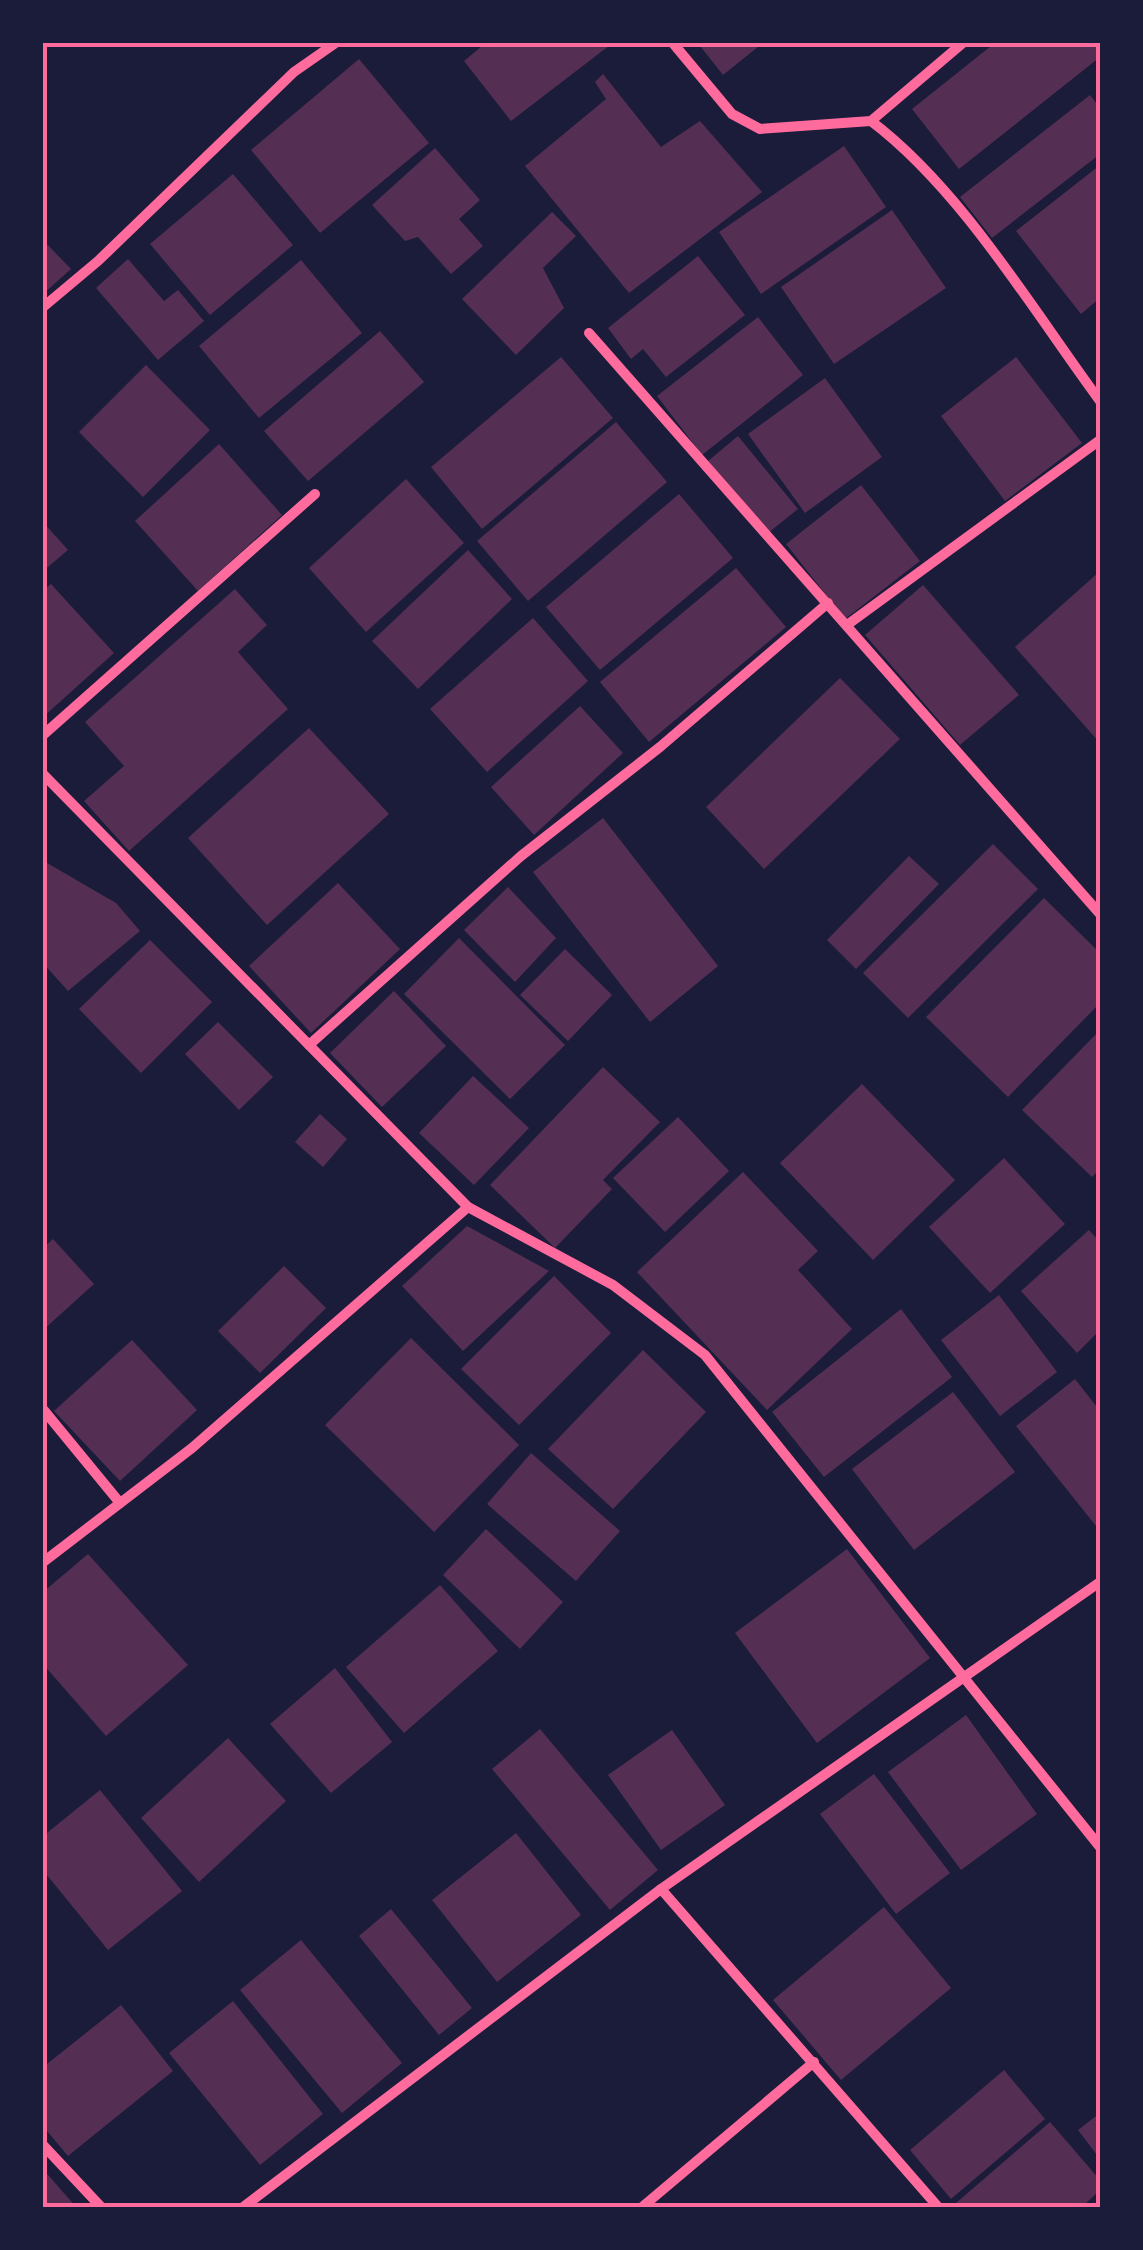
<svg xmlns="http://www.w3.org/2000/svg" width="1143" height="2250" viewBox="0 0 1143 2250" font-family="Poppins,sans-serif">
<rect width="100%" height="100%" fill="#1b1b3a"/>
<!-- building -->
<g fill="#542f53">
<polygon points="487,42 614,42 511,121 464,61"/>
<polygon points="697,42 764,42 723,75"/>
<polygon points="996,42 1099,42 1100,57 959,169 912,109"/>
<polygon points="359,59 429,143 320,233 251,150"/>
<polygon points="603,74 661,147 700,121 762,192 629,293 525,166 606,99 595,82"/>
<polygon points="1090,95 1100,108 1100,154 992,238 960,197"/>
<polygon points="844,146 886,207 761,294 719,232"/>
<polygon points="435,148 480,200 459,219 483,246 451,274 418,237 405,241 372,205"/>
<polygon points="1100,165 1100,298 1081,314 1016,231"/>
<polygon points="233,174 293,245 210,315 150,244"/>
<polygon points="892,210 946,288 834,364 781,287"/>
<polygon points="552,212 576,236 543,268 564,308 516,355 462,299"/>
<polygon points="42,239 71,269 42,295"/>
<polygon points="698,256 745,315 666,377 643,349 631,359 608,328"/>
<polygon points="128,259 164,301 178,290 204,321 158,360 96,288"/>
<polygon points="301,260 362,333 259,418 199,346"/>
<polygon points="758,317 803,375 702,455 657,396"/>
<polygon points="380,331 424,382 308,481 264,431"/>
<polygon points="561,357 613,418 482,529 431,467"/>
<polygon points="1016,357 1082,443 1005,501 941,416"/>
<polygon points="146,365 210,430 143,497 79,432"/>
<polygon points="825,378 882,457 805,513 748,434"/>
<polygon points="616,422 667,482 528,601 477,541"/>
<polygon points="738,436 798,509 768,533 708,461"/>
<polygon points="219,444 282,515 198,591 135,521"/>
<polygon points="406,479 464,543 366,632 309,568"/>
<polygon points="861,485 920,561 845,619 786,544"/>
<polygon points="679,494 733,558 600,670 546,607"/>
<polygon points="42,521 68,550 42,572"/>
<polygon points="468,550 512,599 418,689 372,641"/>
<polygon points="736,568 786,627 649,742 600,682"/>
<polygon points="1100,571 1100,743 1015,647"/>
<polygon points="51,584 114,653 42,718 42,591"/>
<polygon points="923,585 1019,695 960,745 865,635"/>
<polygon points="235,589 267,625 238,652 288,709 129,851 84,801 124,766 85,722"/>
<polygon points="533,618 588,681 487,772 430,709"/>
<polygon points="840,678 900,739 764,869 706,807"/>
<polygon points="580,706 623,753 534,835 491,787"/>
<polygon points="309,728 389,814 267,925 188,838"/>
<polygon points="603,818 718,966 650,1022 533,872"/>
<polygon points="993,844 1038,889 908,1018 863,973"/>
<polygon points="909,856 939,884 856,969 827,940"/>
<polygon points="42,860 116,903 140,931 68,991 42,962"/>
<polygon points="338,883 400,949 311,1033 249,966"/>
<polygon points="508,887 556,938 515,982 464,930"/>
<polygon points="1044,898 1100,953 1100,1003 1008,1097 926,1017"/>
<polygon points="459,938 565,1045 510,1099 404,994"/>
<polygon points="150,940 212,1002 141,1073 79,1009"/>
<polygon points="565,949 612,995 568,1041 520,995"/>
<polygon points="394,991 446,1046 382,1107 330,1053"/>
<polygon points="218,1022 273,1077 239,1110 185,1054"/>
<polygon points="1100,1030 1100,1169 1092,1177 1022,1110"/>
<polygon points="603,1067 660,1122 603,1180 612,1189 555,1248 490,1185"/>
<polygon points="473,1076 529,1128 474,1185 419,1133"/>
<polygon points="862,1084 955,1180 873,1260 780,1163"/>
<polygon points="320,1114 347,1139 323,1167 295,1142"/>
<polygon points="678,1117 729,1171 665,1232 613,1178"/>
<polygon points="1004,1158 1065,1224 990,1293 929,1227"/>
<polygon points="743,1172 818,1251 798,1270 852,1329 767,1410 637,1272"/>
<polygon points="467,1226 549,1271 463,1351 402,1286"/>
<polygon points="1089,1230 1100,1242 1100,1330 1077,1353 1021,1291"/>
<polygon points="53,1239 94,1284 42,1331 42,1249"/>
<polygon points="284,1266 326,1308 260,1373 218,1331"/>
<polygon points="554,1276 611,1333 519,1425 461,1369"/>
<polygon points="999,1295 1057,1372 1000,1416 941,1340"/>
<polygon points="901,1309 952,1377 824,1477 772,1412"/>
<polygon points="411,1338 519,1445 434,1532 325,1425"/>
<polygon points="132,1340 197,1410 120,1481 54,1411"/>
<polygon points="643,1350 706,1412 613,1509 548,1449"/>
<polygon points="1075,1379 1100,1411 1100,1531 1016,1426"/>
<polygon points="953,1392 1015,1472 914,1550 852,1469"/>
<polygon points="531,1453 620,1531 576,1581 487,1504"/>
<polygon points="486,1529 563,1602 520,1649 443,1575"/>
<polygon points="847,1549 930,1658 817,1743 735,1633"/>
<polygon points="88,1554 188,1665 106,1736 42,1663 42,1593"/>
<polygon points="440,1585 498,1651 404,1733 346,1667"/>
<polygon points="335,1668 392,1742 331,1793 270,1724"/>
<polygon points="966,1715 1037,1814 961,1870 888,1772"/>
<polygon points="540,1729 658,1870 610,1910 492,1769"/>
<polygon points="672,1730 725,1805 661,1850 608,1775"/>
<polygon points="228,1738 286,1801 199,1882 141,1818"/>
<polygon points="874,1774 950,1873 896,1914 820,1814"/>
<polygon points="100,1790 182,1891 108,1950 42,1869 42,1837"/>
<polygon points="516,1833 581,1915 497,1982 432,1900"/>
<polygon points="884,1907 951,1988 841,2080 773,2000"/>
<polygon points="391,1909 472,2008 439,2035 359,1936"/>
<polygon points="301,1940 402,2063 342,2113 240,1990"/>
<polygon points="233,2001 323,2114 260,2165 169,2053"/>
<polygon points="121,2005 173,2071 68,2156 42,2125 42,2068"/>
<polygon points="1004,2070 1045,2119 951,2199 910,2150"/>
<polygon points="1100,2113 1100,2159 1078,2130"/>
<polygon points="1050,2122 1100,2180 1100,2190 1081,2208 960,2208 956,2203"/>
<polygon points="42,2168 77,2208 42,2208"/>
</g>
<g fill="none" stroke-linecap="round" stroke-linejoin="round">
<!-- minor -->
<g stroke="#ff6b9d" stroke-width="10">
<polyline points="672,42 732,114 760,129 871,121 964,42"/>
<path d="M871 121C962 190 1032 309 1100 401"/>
<polyline points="42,308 98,261 294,72 337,42"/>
<polyline points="589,333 1100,914"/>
<polyline points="847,625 1100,440"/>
<polyline points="42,736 315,494"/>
<polyline points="42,773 468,1207 613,1285 705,1355 1100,1847"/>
<polyline points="309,1045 521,856 660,747 828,603"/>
<polyline points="42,1408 120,1503"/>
<polyline points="42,1563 192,1448 468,1207"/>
<polyline points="661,1889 939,2208"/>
<polyline points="42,2144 102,2208"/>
<polyline points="242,2208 661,1889 1100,1582"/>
<polyline points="641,2208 814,2062"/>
</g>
</g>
<!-- border -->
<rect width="1143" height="2250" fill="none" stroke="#1b1b3a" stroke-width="90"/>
<rect x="45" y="45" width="1053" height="2160" fill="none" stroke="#ff6b9d" stroke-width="4"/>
</svg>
